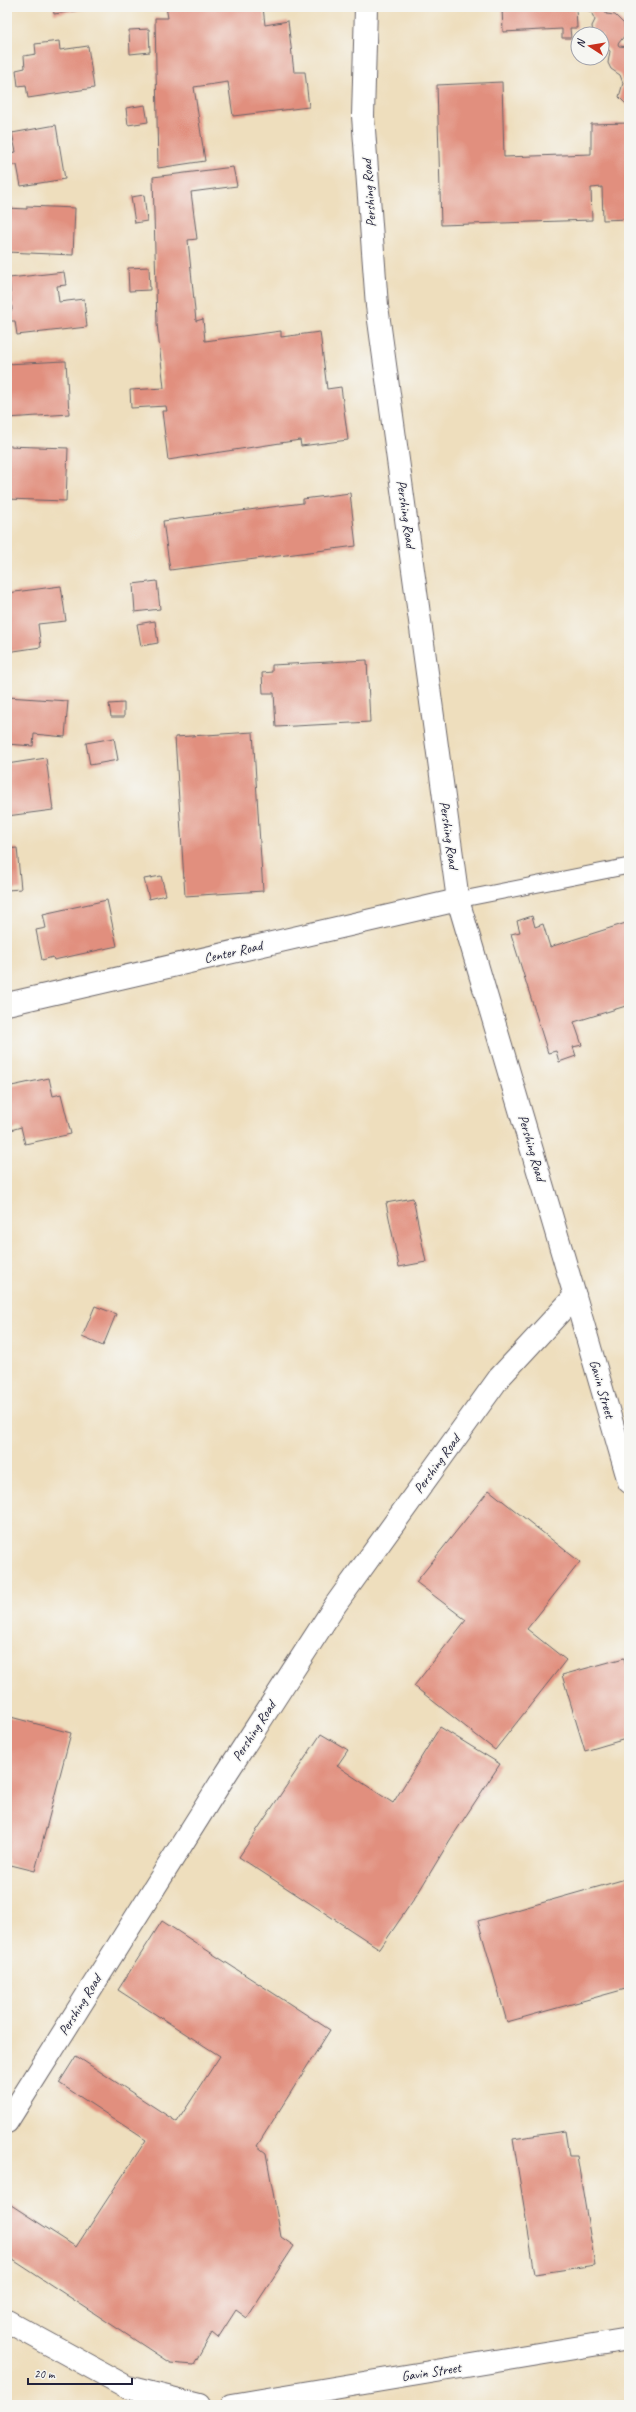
<svg xmlns="http://www.w3.org/2000/svg" width="636" height="2412" viewBox="0 0 636 2412" font-family="Caveat,sans-serif">
<rect width="100%" height="100%" fill="#f6f6f2"/>
<filter id="ink" filterUnits="userSpaceOnUse"><feTurbulence type="fractalNoise" baseFrequency=".025" numOctaves="2"/><feDisplacementMap in="SourceGraphic" scale="8" xChannelSelector="R" yChannelSelector="G"/><feConvolveMatrix kernelMatrix="1 2 1 2 8 2 1 2 1" color-interpolation-filters="sRGB"/></filter>
<filter id="wash" filterUnits="userSpaceOnUse"><feTurbulence type="fractalNoise" baseFrequency=".012" numOctaves="4" result="noise"/><feDisplacementMap in="SourceGraphic" scale="16" xChannelSelector="R" yChannelSelector="G"/><feGaussianBlur stdDeviation="0.9" result="paint"/><feColorMatrix in="noise" values="0 0 0 0 0 0 0 0 0 0 0 0 0 0 0 0 0 1.4 0 .05"/><feComposite in="paint" operator="in"/></filter>
<g filter="url(#wash)">
<rect width="100%" height="100%" fill="#eedebd"/>
<g id="blocks">
<!-- building -->
<g fill="#e18f7e">
<polygon points="53,7 92,7 93,8 54,14"/>
<polygon points="166,7 263,7 265,25 288,21 294,72 305,72 309,107 233,116 228,82 194,87 205,161 158,168 155,18 168,18"/>
<polygon points="502,7 576,7 577,28 570,28 571,38 562,38 562,29 503,32"/>
<polygon points="582,7 610,7 606,12 606,14 615,15 624,24 625,35 618,44 619,46 629,47 629,107 619,97 623,83 620,75 611,69 608,63 610,51 602,43 602,34 593,34 592,26 595,20 591,12"/>
<polygon points="149,29 150,52 130,54 129,30"/>
<polygon points="59,41 60,50 88,46 94,88 28,98 26,85 18,86 16,70 25,68 24,56 36,54 35,44"/>
<polygon points="502,82 504,157 591,154 591,124 629,123 629,219 603,220 602,187 591,188 592,220 441,225 437,85"/>
<polygon points="145,105 148,122 128,125 126,108"/>
<polygon points="56,125 65,179 21,186 17,165 11,165 10,163 9,153 16,152 12,133"/>
<polygon points="233,167 237,186 191,192 197,239 188,240 196,321 203,319 205,341 281,331 281,337 320,332 327,389 341,387 348,440 301,446 300,440 168,460 162,411 167,411 166,406 131,408 130,390 164,388 157,324 153,177"/>
<polygon points="144,195 147,221 135,223 131,197"/>
<polygon points="27,206 75,208 73,255 7,252 7,208 27,209"/>
<polygon points="149,267 150,290 129,291 128,268"/>
<polygon points="64,272 66,285 57,286 59,302 84,299 87,327 17,335 15,321 10,321 8,311 12,310 9,278"/>
<polygon points="64,361 66,361 69,414 7,418 7,364"/>
<polygon points="7,446 68,448 66,501 7,499"/>
<polygon points="350,493 356,546 170,570 163,521 303,503 303,499"/>
<polygon points="157,581 160,609 135,612 133,584"/>
<polygon points="61,586 66,621 38,624 41,647 7,652 7,593"/>
<polygon points="155,621 158,643 141,646 137,624"/>
<polygon points="367,660 370,722 276,727 274,693 263,693 262,673 272,672 272,665"/>
<polygon points="7,697 68,701 65,737 34,734 33,746 7,744"/>
<polygon points="124,703 124,717 111,717 109,704"/>
<polygon points="253,732 263,891 185,896 175,737"/>
<polygon points="114,738 118,760 90,765 86,743"/>
<polygon points="46,758 53,810 7,816 7,764"/>
<polygon points="17,848 21,889 7,890 7,849"/>
<polygon points="161,876 166,895 149,899 144,879"/>
<polygon points="107,900 117,946 54,960 53,957 42,960 36,930 46,928 43,914"/>
<polygon points="532,916 535,927 543,924 550,947 629,922 629,1005 574,1022 582,1045 573,1047 576,1056 559,1062 556,1051 548,1053 511,934 520,932 517,921"/>
<polygon points="49,1078 53,1096 61,1094 71,1134 25,1144 21,1127 11,1130 7,1111 7,1087"/>
<polygon points="413,1198 426,1262 399,1267 386,1203"/>
<polygon points="95,1306 116,1314 103,1346 82,1337"/>
<polygon points="489,1490 580,1562 527,1629 566,1660 495,1750 414,1686 466,1620 416,1582"/>
<polygon points="624,1658 629,1676 629,1738 585,1751 562,1675"/>
<polygon points="7,1716 71,1733 35,1871 7,1864"/>
<polygon points="440,1727 500,1764 450,1840 418,1893 380,1949 239,1857 321,1734 348,1750 337,1766 393,1803"/>
<polygon points="629,1878 629,1988 507,2022 478,1921"/>
<polygon points="162,1921 330,2030 257,2146 266,2153 281,2237 294,2246 247,2318 236,2310 218,2338 212,2333 194,2365 170,2363 7,2256 8,2203 76,2247 146,2140 59,2083 76,2056 177,2122 220,2056 118,1990"/>
<polygon points="565,2131 569,2156 577,2156 595,2265 535,2274 513,2139"/>
</g>
</g>
</g>
<g filter="url(#ink)">
<use href="#blocks" fill-opacity="0" stroke="#696468" stroke-width="1"/>
<g fill="none" stroke-linecap="round" stroke-linejoin="round">
<defs>
<polyline id="service" points="458,900 629,866"/>
<g id="minor">
<polyline points="7,1004 458,900"/>
<polyline points="575,1296 629,1482"/>
<polyline points="7,2321 127,2387 199,2405"/>
<polyline points="232,2405 629,2339"/>
</g>
<polyline id="tertiary" points="7,2122 226,1774 336,1604 499,1378 575,1296 458,900 377,306 363,116 366,7"/>
</defs>
<!-- service casing -->
<use href="#service" stroke="#696468" stroke-width="17"/>
<!-- minor casing -->
<use href="#minor" stroke="#696468" stroke-width="24"/>
<!-- tertiary casing -->
<use href="#tertiary" stroke="#696468" stroke-width="24"/>
<!-- service -->
<use href="#service" stroke="#fff" stroke-width="15"/>
<!-- minor -->
<use href="#minor" stroke="#fff" stroke-width="22"/>
<!-- tertiary -->
<use href="#tertiary" stroke="#fff" stroke-width="22"/>
</g>
</g>
<g text-anchor="middle" dominant-baseline="central" stroke-width="3" stroke-linejoin="round" paint-order="stroke">
<!-- street labels -->
<g font-size="14" fill="#22223b" stroke="#f6f6f2">
<text transform="translate(369 193) rotate(-94)">Pershing Road</text>
<text transform="translate(406 514) rotate(82)">Pershing Road</text>
<text transform="translate(449 835) rotate(82)">Pershing Road</text>
<text transform="translate(233 952) rotate(-13)">Center Road</text>
<text transform="translate(532 1148) rotate(74)">Pershing Road</text>
<text transform="translate(602 1389) rotate(74)">Gavin Street</text>
<text transform="translate(437 1464) rotate(-54)">Pershing Road</text>
<text transform="translate(254 1731) rotate(-57)">Pershing Road</text>
<text transform="translate(80 2005) rotate(-58)">Pershing Road</text>
<text transform="translate(431 2372) rotate(-9)">Gavin Street</text>
</g>
</g>
<!-- margin -->
<rect width="636" height="2412" fill="none" stroke="#f6f6f2" stroke-width="24"/>
<!-- north arrow -->
<g transform="translate(590 46) rotate(282)"><circle r="19" fill="#f6f6f2" stroke="#a1a1a9"/>
<path d="M0-3L7 15L0 10L-7 15Z" fill="#c8321e"/>
<text y="-6" font-size="11" font-weight="bold" text-anchor="middle" fill="#22223b">N</text>
</g>
<!-- scale -->
<path d="M28 2378v6h104v-6" fill="none" stroke="#22223b" stroke-width="2"/>
<text x="34" y="2378" font-size="12" fill="#22223b" stroke="#f6f6f2" stroke-width="3" paint-order="stroke">20 m</text>
</svg>
